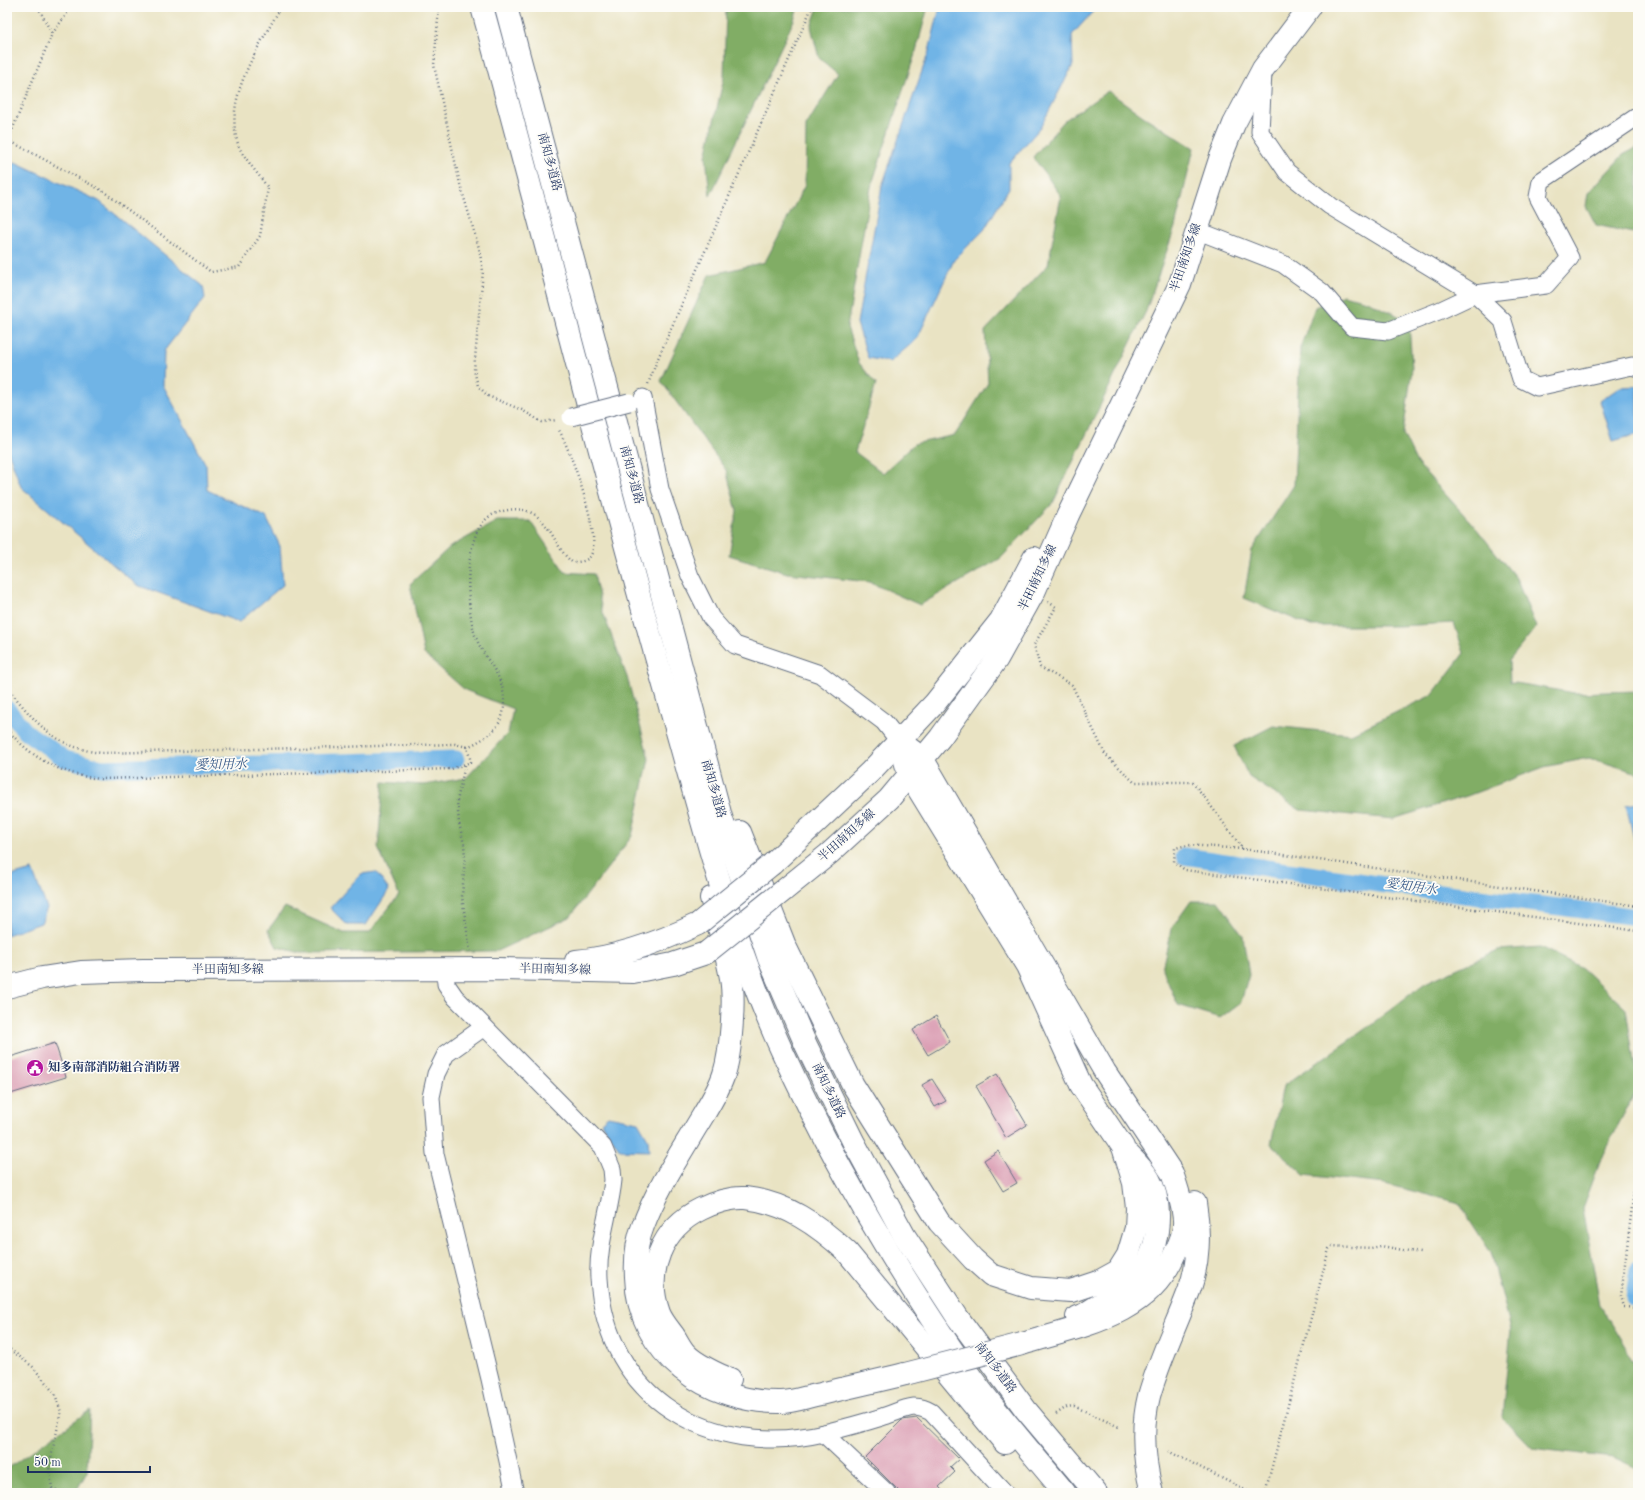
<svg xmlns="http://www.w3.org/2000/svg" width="1645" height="1500" viewBox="0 0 1645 1500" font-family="'Old Standard TT','Noto Serif JP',serif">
<rect width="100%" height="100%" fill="#fdfcf7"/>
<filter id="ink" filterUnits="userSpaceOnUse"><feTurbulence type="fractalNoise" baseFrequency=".025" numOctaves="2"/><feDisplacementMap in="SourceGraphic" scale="8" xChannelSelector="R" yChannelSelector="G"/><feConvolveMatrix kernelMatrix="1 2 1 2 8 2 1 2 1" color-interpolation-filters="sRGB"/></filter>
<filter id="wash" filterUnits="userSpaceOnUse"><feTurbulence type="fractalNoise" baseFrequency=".012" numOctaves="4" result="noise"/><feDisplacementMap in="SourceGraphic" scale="16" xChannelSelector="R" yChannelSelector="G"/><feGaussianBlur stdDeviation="0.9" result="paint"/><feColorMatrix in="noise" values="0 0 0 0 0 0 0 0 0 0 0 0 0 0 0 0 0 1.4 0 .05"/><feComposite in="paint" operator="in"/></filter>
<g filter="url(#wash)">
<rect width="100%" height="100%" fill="#e9e3c3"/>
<!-- forest -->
<g fill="#81ad65" stroke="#4e6e62">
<polygon points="726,7 798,7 794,20 710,196 706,156 724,77"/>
<polygon points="818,7 928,7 916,51 871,187 847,327 859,363 876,384 855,452 883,473 914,444 955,435 988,383 985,331 1048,265 1061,196 1033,157 1065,120 1108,91 1143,116 1194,148 1175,227 1146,311 1053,503 1001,558 920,605 869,582 787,573 729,555 737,511 726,470 661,381 709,275 765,262 805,185 806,126 838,74 819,58 811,27"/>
<polygon points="1638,147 1638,234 1596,225 1586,206 1588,193 1623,155"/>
<polygon points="1343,295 1367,301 1409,321 1412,369 1403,434 1417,463 1476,528 1516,578 1536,627 1509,661 1510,682 1574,693 1638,691 1638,773 1589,758 1544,767 1467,796 1393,819 1300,810 1249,777 1234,746 1273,726 1351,734 1432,695 1464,653 1454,623 1398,626 1311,626 1244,598 1252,550 1294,485 1300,348 1315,307"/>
<polygon points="497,521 530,521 565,572 594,574 602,610 627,677 649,759 632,836 570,917 497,951 301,953 277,947 268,930 285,907 344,933 369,933 399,895 378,848 383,782 423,785 466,778 508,733 513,709 465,690 424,654 410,584 450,547"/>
<polygon points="1191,901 1218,901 1243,936 1249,975 1241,1002 1220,1018 1178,1005 1162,969 1171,929"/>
<polygon points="1540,947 1582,968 1626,1009 1638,1087 1603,1154 1583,1208 1600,1305 1638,1368 1638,1469 1614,1458 1532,1448 1502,1417 1511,1329 1491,1253 1459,1203 1385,1184 1304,1175 1271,1144 1283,1086 1361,1032 1425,983 1498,950"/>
<polygon points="90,1410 87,1472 75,1493 7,1493 7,1469"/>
</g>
<!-- water -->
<g fill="#70b4e6" stroke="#4672a2">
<polygon points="940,7 1097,7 1072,35 1073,65 1040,128 1009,163 1009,188 984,230 954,260 917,339 890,362 868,358 857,323 882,186 929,51"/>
<polygon points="15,162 99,201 203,286 205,298 164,351 163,385 206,465 207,490 266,517 280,546 283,585 239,622 137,585 21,487 7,448 7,166"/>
<polygon points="1638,386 1638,434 1613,441 1600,401 1620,387"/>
<polygon points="1638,803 1638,855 1626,805"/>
<polygon points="32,870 47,908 41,923 7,935 7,877"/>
<polygon points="376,872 389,890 366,925 347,925 330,908 361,874"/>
<polygon points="608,1116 638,1122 648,1139 649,1151 620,1150 601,1122"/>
</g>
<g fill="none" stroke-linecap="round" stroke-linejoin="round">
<!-- canal -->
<g stroke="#70b4e6" stroke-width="17">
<polyline points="7,709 26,732 65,759 102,768 456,759"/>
<polyline points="1184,856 1392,886 1638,917"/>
<polyline points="1634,1298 1638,1270"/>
</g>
</g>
<g id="blocks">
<!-- building -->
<g fill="#da9cb2">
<polygon points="936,1016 950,1042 928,1055 913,1030"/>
<polygon points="55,1043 66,1077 7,1095 7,1058"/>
<polygon points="997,1074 1027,1125 1006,1138 976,1086"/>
<polygon points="932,1079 946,1101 935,1107 922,1085"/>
<polygon points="998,1151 1017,1183 1003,1191 984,1160"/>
<polygon points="917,1418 959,1459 950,1467 955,1472 939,1487 945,1493 901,1493 865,1457 902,1420"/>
</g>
</g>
</g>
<g filter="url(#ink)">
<use href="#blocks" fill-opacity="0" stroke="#636e81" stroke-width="1"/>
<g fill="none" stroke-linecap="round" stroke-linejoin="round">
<defs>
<g id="minor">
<polyline points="1263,72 1260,132 1287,172 1330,206 1475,294 1503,321 1521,379 1537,387 1632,366 1638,368"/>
<polyline points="1196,230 1283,264 1322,292 1352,327 1388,331 1441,310 1475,294 1546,285 1570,258 1538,197 1541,181 1638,116"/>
<polyline points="643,398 660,489 690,576 711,618 735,645 820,674 884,722 899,741"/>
<path d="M445 970 446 984 455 997 603 1147 612 1169 613 1180C610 1212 597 1245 599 1278 606 1399 712 1459 824 1433 844 1428 863 1423 882 1417 892 1414 904 1408 914 1407 921 1407 925 1409 931 1412L1005 1493"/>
<polyline points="484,1027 446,1054 436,1074 431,1097 435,1154 490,1379 515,1493"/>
<polyline points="823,1433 887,1493"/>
</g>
<g id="primary">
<polyline points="772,864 870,772 935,703 1001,620 1034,558"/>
<polyline points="783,891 830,853 889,799 940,738 997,659 1034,592 1068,515 1180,284 1220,159 1234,124 1263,69 1310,7"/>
<path d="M576 961C619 957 660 942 698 924"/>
<polyline points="7,987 42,978 81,972 143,970 498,969 633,972 673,964 706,953"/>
</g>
<g id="motorway">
<path d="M482 7C545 236 602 467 667 696 701 815 730 938 782 1051 834 1164 897 1271 968 1373 998 1415 1033 1454 1065 1493"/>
<polyline points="506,7 721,817 769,959 806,1045 853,1141 904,1235 958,1318 1026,1410 1096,1493"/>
<path d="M899 741 922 758 1105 1072 1172 1173C1177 1188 1183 1204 1184 1220 1185 1231 1180 1243 1175 1253 1149 1316 1081 1326 1022 1344"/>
<polyline points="740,832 785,946 853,1085 939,1222 973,1259 991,1275 1031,1288 1071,1291 1098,1282 1118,1271 1128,1255 1136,1228 1137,1208 1134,1183 1123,1147 1081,1085 1027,966 909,774 899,741"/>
<path d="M711 898C718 924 726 951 731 978 735 1001 731 1052 724 1074 718 1093 706 1110 696 1127 677 1159 656 1191 643 1226 636 1243 635 1259 636 1277 638 1355 708 1403 781 1402 794 1402 808 1396 821 1394 849 1387 877 1381 905 1374"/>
<path d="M1077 1317 1085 1314C1101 1303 1122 1292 1135 1279 1159 1256 1165 1207 1149 1179 1144 1170 1136 1162 1129 1155"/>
<path d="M730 1379C718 1375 694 1363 686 1354 681 1349 678 1342 674 1336 669 1329 662 1321 659 1313 644 1271 662 1228 701 1209 713 1203 731 1197 745 1198 785 1202 818 1225 847 1252L1005 1443"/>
<path d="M1152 1493C1144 1462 1141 1428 1149 1396 1159 1360 1176 1326 1189 1291 1199 1264 1200 1231 1195 1203"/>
</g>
</defs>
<!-- minor casing -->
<use href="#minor" stroke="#636e81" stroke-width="19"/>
<!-- primary casing -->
<use href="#primary" stroke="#636e81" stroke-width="24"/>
<!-- motorway casing -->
<use href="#motorway" stroke="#636e81" stroke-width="24"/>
<!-- path -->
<g stroke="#636e81" stroke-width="2.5" stroke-dasharray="1 3" stroke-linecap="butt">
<polyline points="38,7 52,34"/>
<path d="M72 7 52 34 8 140 103 191 211 272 239 267 260 236 268 188C261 177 241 155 238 144 223 98 259 46 281 7"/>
<polyline points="439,7 434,65 460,184 479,248 483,271 474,370 478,386 488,396 522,410 542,422 557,420"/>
<polyline points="648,384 656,363 812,7"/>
<polyline points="1048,602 1056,607 1034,645 1040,667 1072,685 1105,754 1134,782 1193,782 1243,849"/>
<path d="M7 687C35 722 55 748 102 753L455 744 467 747 471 762 451 769 100 779C61 774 32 759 7 729"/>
<path d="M467 747C485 739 502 729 504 707 506 674 485 663 475 635 466 607 461 528 494 514 507 509 520 507 532 513 552 524 555 548 572 562 579 562 587 562 591 555 602 535 570 450 559 430"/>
<polyline points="465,765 457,801 459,823 464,844 465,858 462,897 470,951"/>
<polyline points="1638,906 1243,849 1188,845 1175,848 1174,862 1185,870 1638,931"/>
<polyline points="1638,1181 1634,1191 1621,1296 1624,1307 1638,1308"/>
<polyline points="7,1347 33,1367 55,1394 61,1412 49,1467 52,1488 62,1493"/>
<polyline points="1056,1414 1067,1407 1074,1406 1119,1427"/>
<polyline points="1168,1451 1251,1493"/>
<polyline points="1265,1493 1329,1249 1332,1246 1371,1248 1381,1246 1420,1253"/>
</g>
<!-- minor -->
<use href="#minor" stroke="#fff" stroke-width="17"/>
<!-- primary -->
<use href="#primary" stroke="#fff" stroke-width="22"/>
<!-- motorway -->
<use href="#motorway" stroke="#fff" stroke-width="22"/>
<defs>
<polyline id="minor-bridge" points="571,417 629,402"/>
<g id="primary-bridge">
<polyline points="698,924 772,864"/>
<polyline points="706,953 783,891"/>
</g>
<polyline id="motorway-bridge" points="905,1374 1022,1344"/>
</defs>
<!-- minor-bridge casing -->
<use href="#minor-bridge" stroke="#636e81" stroke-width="19" stroke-linecap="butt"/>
<!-- primary-bridge casing -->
<use href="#primary-bridge" stroke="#636e81" stroke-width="24" stroke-linecap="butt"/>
<!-- motorway-bridge casing -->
<use href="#motorway-bridge" stroke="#636e81" stroke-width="24" stroke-linecap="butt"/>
<!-- minor-bridge -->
<use href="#minor-bridge" stroke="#fff" stroke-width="17"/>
<!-- primary-bridge -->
<use href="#primary-bridge" stroke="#fff" stroke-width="22"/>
<!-- motorway-bridge -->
<use href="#motorway-bridge" stroke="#fff" stroke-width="22"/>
</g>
</g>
<!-- icons -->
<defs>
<symbol id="civic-disc" viewBox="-11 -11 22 22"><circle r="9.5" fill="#b5179e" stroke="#fdfcf7"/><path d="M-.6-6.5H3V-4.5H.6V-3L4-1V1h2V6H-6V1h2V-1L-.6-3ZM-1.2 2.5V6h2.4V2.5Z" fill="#fff"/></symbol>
</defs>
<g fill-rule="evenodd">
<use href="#civic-disc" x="25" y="1058" width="20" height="20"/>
</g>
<g text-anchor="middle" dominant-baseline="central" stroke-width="3.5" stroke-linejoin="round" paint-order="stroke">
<!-- street labels -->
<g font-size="12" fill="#1b2f5e" stroke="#fdfcf7">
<text transform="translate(549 162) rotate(75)">南知多道路</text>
<text transform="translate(1186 258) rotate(-71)">半田南知多線</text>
<text transform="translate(631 475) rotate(75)">南知多道路</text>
<text transform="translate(1038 578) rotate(-64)">半田南知多線</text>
<text transform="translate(713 789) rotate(74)">南知多道路</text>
<text transform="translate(847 836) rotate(-42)">半田南知多線</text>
<text x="228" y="970">半田南知多線</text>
<text transform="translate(555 970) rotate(1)">半田南知多線</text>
<text transform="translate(828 1091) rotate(64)">南知多道路</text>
<text transform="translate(995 1368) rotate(53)">南知多道路</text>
</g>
<!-- poi labels -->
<g font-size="12" font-weight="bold" fill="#1b2f5e" stroke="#fdfcf7" text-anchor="start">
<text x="48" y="1068">知多南部消防組合消防署</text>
</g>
<!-- water labels -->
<g font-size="13" font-style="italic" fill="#355787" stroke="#fdfcf7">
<text transform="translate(221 765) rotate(-1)">愛知用水</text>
<text transform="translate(1411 887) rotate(8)">愛知用水</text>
</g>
</g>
<!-- margin -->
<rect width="1645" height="1500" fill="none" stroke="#fdfcf7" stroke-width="24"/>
<!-- scale -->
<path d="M28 1466v6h122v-6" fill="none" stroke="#1b2f5e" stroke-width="2"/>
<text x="34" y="1466" font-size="12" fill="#1b2f5e" stroke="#fdfcf7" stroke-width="3" paint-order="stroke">50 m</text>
</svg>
